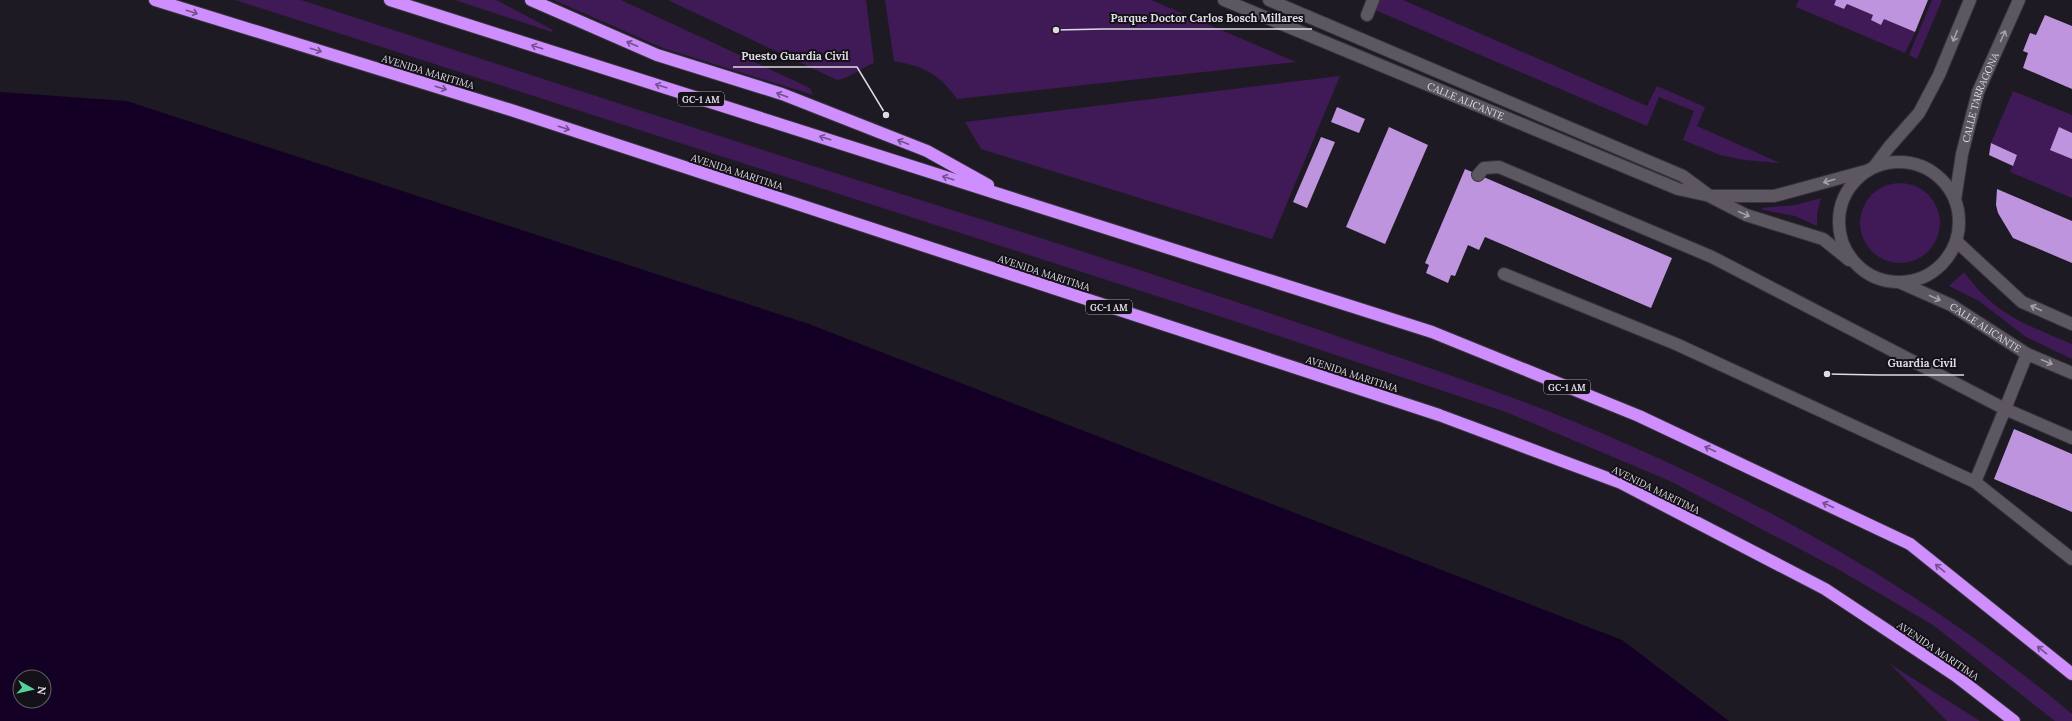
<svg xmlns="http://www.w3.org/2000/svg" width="2072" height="721" viewBox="0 0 2072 721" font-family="Lora,serif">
<rect width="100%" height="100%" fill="#1e1a23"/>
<!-- green -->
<g fill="#3f1a57">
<path d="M235 0H301C537 77 772 154 1009 228 1125 265 1242 303 1357 343 1430 368 1504 393 1575 422 1754 496 1924 589 2072 714V721H2055L1933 625 1836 568 1670 481 1506 412 1225 318Z"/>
<polygon points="455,0 496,0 553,30 552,32"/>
<polygon points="554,0 621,0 810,88 813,95 663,48"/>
<path d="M668 0H866L874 63C861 68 850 78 837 80Z"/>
<path d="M885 0H1151L1296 62 957 99C938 73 925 67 894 61Z"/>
<polygon points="1379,0 1403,0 1647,106 1657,86 1705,107 1697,126 1780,163 1744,160 1720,155 1683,140 1694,111 1659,97 1647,126 1375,10"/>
<polygon points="1799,0 1836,0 1834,5 1844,9 1847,4 1873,15 1871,20 1881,25 1884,19 1915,32 1905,53 1796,7"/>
<polygon points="1932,0 1942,0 1917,59 1909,55"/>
<polygon points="1340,76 1272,239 981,149 965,122"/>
<polygon points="2013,91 2072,115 2072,133 2059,127 2072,159 2072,198 2010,172 2017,155 1991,143"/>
<circle cx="1900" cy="223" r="40"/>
<polygon points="1821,198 1817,214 1817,226 1795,216 1763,210 1762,208 1795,205"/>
<path d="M1964 272C1995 315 2025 324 2072 344V359L2026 337 1979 301 1949 286Z"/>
<polygon points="1890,664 1980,721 1947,721"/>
</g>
<!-- water -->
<path fill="#140024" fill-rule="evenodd" d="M0 92 127 101 809 324 1622 640 1729 721H0ZM20 677H44V701H20Z"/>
<!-- building -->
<g fill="#bd94dd">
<polygon points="1836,0 1928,0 1915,32 1884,19 1881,25 1871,20 1873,15 1847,4 1844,9 1834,5"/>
<polygon points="2045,15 2072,26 2072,89 2023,68 2028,53 2023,51 2030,33 2036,35"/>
<polygon points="1337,107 1365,119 1359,133 1331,122"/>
<polygon points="1389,127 1428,145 1385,244 1346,227"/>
<polygon points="2059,127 2072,133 2072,159 2050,150"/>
<polygon points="1321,137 1335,142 1307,208 1293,202"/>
<polygon points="1991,143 2017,155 2013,166 1989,155"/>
<polygon points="1465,169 1672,258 1651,308 1485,237 1479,250 1468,245 1455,276 1451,275 1448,283 1426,273 1429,265 1425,263"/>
<polygon points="1997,189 2072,221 2072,263 2013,238 1998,213 1996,205"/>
<polygon points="2014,429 2072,454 2072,512 1994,479"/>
</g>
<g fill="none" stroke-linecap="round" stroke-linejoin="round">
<defs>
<g id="lane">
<polyline points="1269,0 1683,176 1710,196"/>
<polyline points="1478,175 1484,168 1499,167 1712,257 2005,409 1975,482 2072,559"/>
<polyline points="1504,274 1676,344 1975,482"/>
<polyline points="2027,354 2005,409 2072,438"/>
</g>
<g id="street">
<path id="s1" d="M1224 0 1678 189 1710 196H1774L1866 171"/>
<polyline points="1367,15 1373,0"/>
<circle cx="1899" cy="222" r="60"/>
<polyline points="1874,167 1889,147 1919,113 1939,75 1970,0"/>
<polyline points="1711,197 1746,215 1823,239 1849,260"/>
<path id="s2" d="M1955 200 1962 154 1978 92 2019 0"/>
<polyline points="1956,241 2022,302 2072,324"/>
<path id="s3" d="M1899 282 1951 305 2027 354 2072 373"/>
</g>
<g id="highway">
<polyline points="155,0 511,110 1439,415 1621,483 1825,589 1956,676 2014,721"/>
<polyline points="390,0 1432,332 1639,416 1910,544 2072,674"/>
<polyline points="531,0 657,55 782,94 927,151 988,185"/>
</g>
</defs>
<!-- lane casing -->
<use href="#lane" stroke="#37343b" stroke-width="14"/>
<!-- street casing -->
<use href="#street" stroke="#37343b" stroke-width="14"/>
<!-- highway casing -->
<use href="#highway" stroke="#37343b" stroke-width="14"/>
<!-- lane -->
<use href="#lane" stroke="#5c5761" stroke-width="12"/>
<!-- street -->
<use href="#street" stroke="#5c5761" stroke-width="12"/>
<!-- highway -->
<use href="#highway" stroke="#ce8efe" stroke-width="12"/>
</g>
<!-- one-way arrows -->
<defs><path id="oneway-shaft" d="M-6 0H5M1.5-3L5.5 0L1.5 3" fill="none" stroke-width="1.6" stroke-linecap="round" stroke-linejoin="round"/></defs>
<g stroke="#72508c">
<use href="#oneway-shaft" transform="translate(192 12) rotate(17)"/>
<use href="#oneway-shaft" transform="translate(632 44) rotate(-157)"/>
<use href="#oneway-shaft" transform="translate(537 47) rotate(-162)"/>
<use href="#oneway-shaft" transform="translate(316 50) rotate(17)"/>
<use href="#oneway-shaft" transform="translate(661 86) rotate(-162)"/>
<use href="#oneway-shaft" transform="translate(441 88) rotate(17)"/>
<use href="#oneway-shaft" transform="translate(782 95) rotate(-160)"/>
<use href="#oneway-shaft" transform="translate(564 128) rotate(18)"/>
<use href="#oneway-shaft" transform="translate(825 138) rotate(-162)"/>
<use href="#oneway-shaft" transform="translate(903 142) rotate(-159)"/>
<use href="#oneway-shaft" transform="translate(948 178) rotate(-162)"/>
<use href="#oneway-shaft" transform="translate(1710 449) rotate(-155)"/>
<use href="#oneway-shaft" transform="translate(1828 505) rotate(-155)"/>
<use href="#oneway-shaft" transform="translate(1940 568) rotate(-141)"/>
<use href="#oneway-shaft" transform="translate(2042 650) rotate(-141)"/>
</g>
<g stroke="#a4a0a8">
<use href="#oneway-shaft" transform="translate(1955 36) rotate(112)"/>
<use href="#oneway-shaft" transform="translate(2003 36) rotate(-66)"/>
<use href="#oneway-shaft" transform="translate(1829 181) rotate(164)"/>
<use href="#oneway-shaft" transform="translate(1744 214) rotate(24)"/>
<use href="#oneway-shaft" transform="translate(1935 298) rotate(24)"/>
<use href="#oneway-shaft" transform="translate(2036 308) rotate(-156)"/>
<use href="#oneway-shaft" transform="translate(2047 362) rotate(23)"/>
</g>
<g text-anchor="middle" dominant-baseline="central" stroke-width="4" stroke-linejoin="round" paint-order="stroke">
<!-- shield labels -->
<g fill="#151119" stroke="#a29ea6" stroke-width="1">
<rect x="678" y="92" width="46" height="14" rx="3"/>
<rect x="1086" y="300" width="46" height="14" rx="3"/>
<rect x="1544" y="380" width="46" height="14" rx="3"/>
</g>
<g font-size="9" font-weight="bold" fill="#dedbe2">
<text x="701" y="99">GC-1 AM</text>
<text x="1109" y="307">GC-1 AM</text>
<text x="1567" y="387">GC-1 AM</text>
</g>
<!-- street labels -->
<g font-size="10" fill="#dedbe2" stroke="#151119">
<text transform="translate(428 72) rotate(17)">AVENIDA MARITIMA</text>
<text stroke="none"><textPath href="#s2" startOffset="106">CALLE TARRAGONA</textPath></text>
<text stroke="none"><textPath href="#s1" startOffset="262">CALLE ALICANTE</textPath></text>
<text transform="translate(737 172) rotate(18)">AVENIDA MARITIMA</text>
<text transform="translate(1044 273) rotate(18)">AVENIDA MARITIMA</text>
<text stroke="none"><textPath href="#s3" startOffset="98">CALLE ALICANTE</textPath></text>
<text transform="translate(1352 374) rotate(18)">AVENIDA MARITIMA</text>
<text transform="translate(1656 490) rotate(26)">AVENIDA MARITIMA</text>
<text transform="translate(1938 651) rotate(34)">AVENIDA MARITIMA</text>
</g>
</g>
<!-- callouts -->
<path fill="none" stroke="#dedbe2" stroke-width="1.5" d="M1056 30L1103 29H1312M886 115L857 67H733M1827 374L1879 375H1964"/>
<g fill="#dedbe2" stroke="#151119" stroke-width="1.5">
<circle cx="1056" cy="30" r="4"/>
<circle cx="886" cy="115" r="4"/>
<circle cx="1827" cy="374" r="4"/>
</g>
<g font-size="11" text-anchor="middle" font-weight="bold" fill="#dedbe2" stroke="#151119" stroke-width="4" stroke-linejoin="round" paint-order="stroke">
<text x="1207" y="22">Parque Doctor Carlos Bosch Millares</text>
<text x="795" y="60">Puesto Guardia Civil</text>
<text x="1922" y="367">Guardia Civil</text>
</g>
<!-- north arrow -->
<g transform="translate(32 689) rotate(98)"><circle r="19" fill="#151119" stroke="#656269"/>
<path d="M0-3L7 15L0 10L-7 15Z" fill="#54d396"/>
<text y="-6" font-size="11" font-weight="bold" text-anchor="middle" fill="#dedbe2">N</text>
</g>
</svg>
